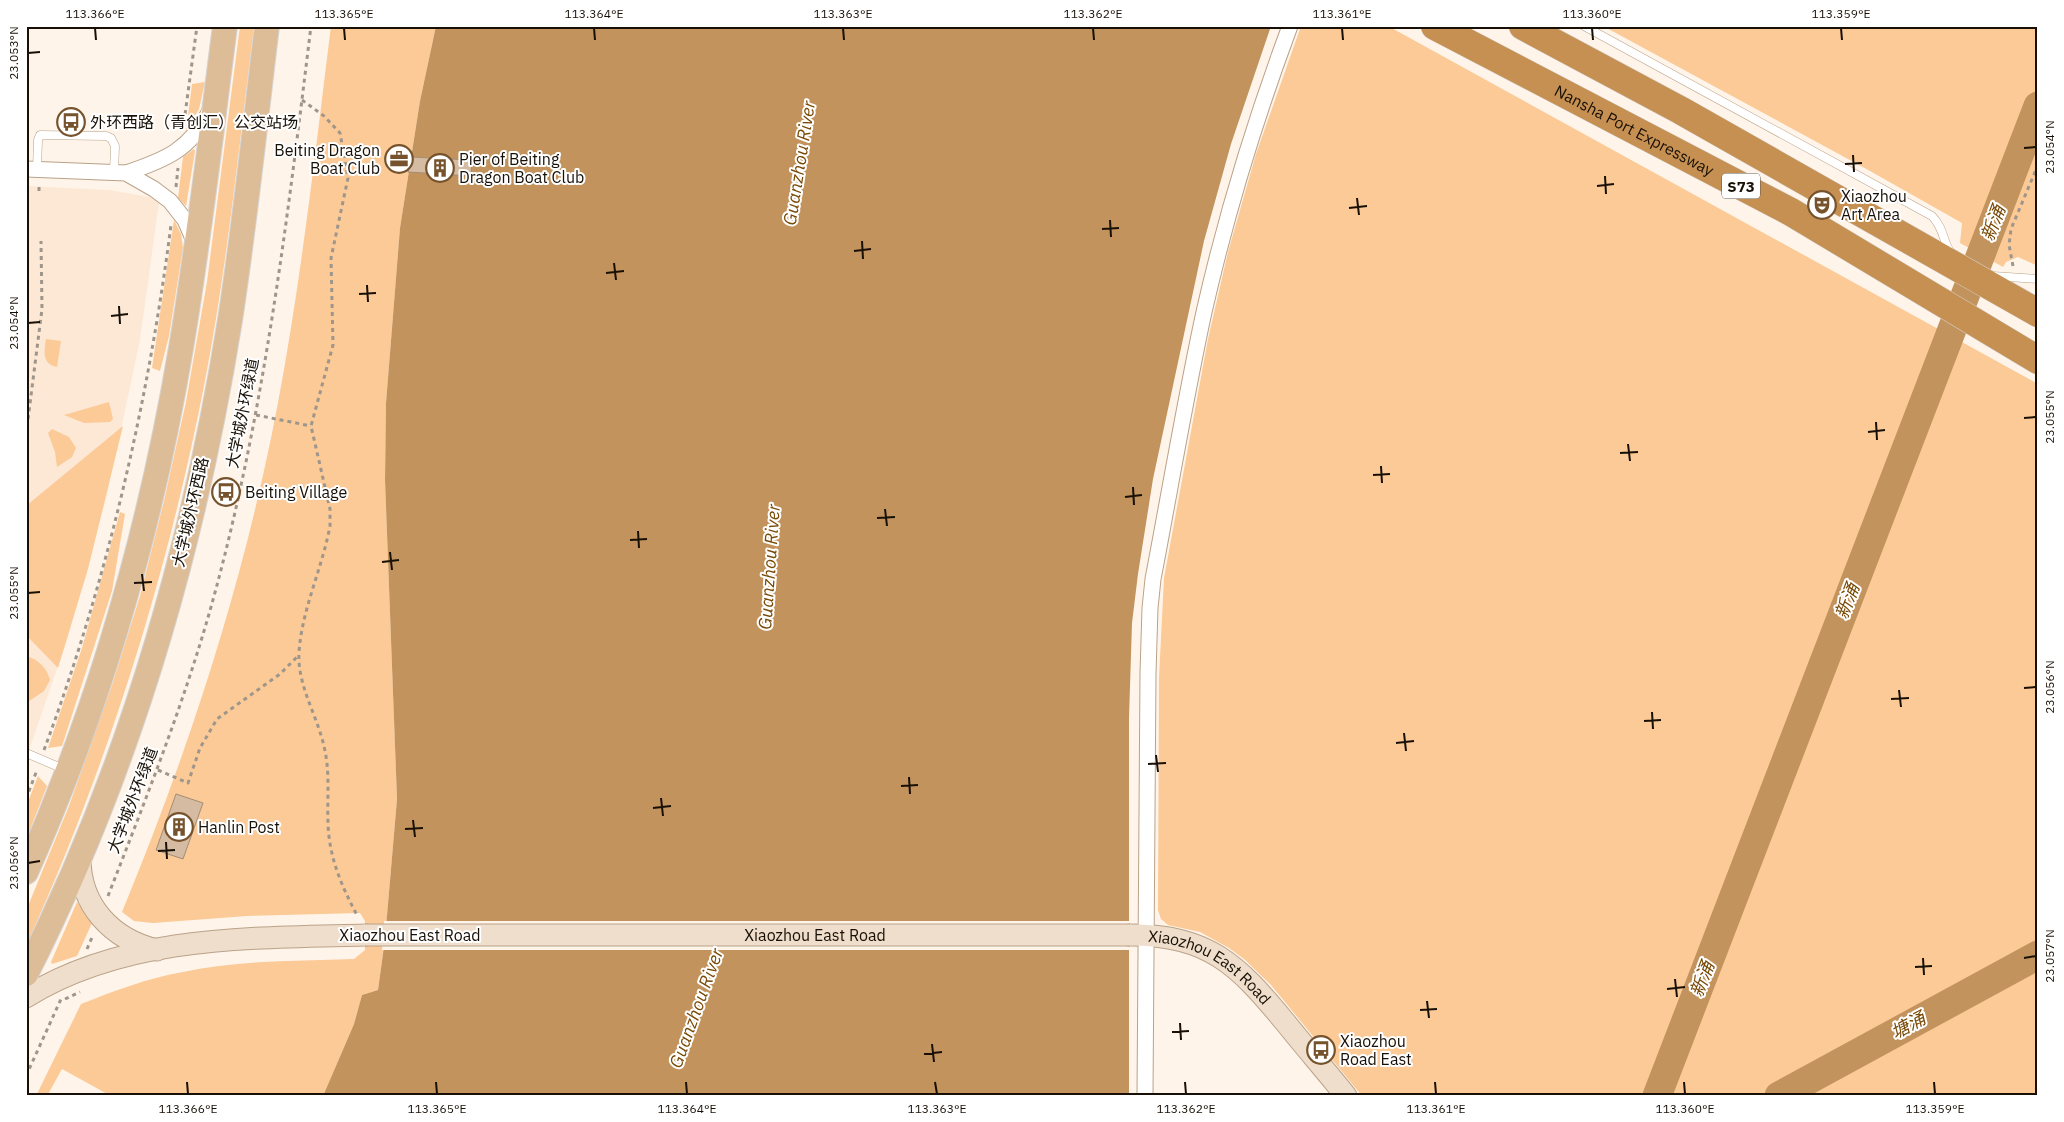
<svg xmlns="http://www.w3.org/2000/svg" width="2064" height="1122" viewBox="0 0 2064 1122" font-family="'IBM Plex Sans','Noto Sans SC',sans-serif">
<rect width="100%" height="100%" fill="#fff4e9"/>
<!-- built -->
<polygon fill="#fce8d5" points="26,186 109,190 154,198 159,202 140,340 106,499 68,637 26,759"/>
<!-- green -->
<g fill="#fbca97">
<path d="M240 26H254C239 146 227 268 204 386 166 580 107 767 26 946V911L69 806 113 682 140 596 164 501 186 402 207 282Z"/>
<path d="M331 26H436L420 101 400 228 386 403 385 480 397 799 385 939 378 990 362 995 354 1024 323 1096H111L62 1069 47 1096H36L81 1004C114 991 148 978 183 972 239 960 297 961 354 959L365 950V921L360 913 247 916 153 923 134 921 122 912C189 750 244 581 277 408 301 282 315 154 331 26Z"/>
<polygon points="1301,26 1388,26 2038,384 2038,1096 1362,1096 1271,985 1244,959 1229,948 1200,932 1168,925 1161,919 1158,910 1159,678 1164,578 1208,339 1228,252 1256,154"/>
<polygon points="1603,26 2038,26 2038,266 2018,257 2006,262 2003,267 1960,243 1962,223 1870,171"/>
<polygon points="205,82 199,109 186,132 192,84"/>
<polygon points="194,149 195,151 186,206 178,198 183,157"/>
<polygon points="174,220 181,234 183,248 169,336 160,371 152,368"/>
<path d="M46 339 61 341 57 367C42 364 44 352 46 339Z"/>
<polygon points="109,402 113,419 110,422 84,423 64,415"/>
<polygon points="123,426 88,569 58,668 26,635 26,506"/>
<polygon points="52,429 69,437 76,448 72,457 57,467 55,452 48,433"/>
<polygon points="120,512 125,514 112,591 62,746 48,748 82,648"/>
<path d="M26 656C38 659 47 668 50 680L44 691 26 703Z"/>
<polygon points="38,776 47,786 26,840 26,807"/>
<polygon points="77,902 92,923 77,956 52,964 51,962"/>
</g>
<!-- water -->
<polygon fill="#c3935d" points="436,26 1271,26 1231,144 1204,241 1153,479 1138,574 1132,623 1129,718 1129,1096 323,1096 354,1024 362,995 378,990 385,939 397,799 385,480 386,403 400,228 420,101"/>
<!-- pier -->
<polygon fill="#fff4e9" points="384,921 1131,921 1130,950 382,950"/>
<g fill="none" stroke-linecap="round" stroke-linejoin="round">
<!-- river -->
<g stroke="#c3935d" stroke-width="29">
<polyline points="1657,1096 2038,106"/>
<polyline points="1779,1096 2038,955"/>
</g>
</g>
<!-- building -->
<g fill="#d4bba1" stroke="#a48c73">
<polygon points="411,157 472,160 471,176 408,172"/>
<polygon points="176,794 203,803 183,859 156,850"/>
</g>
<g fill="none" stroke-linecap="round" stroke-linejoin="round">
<defs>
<g id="lane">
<path d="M1584 26 1932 216C1945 229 1943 245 1952 254"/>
<polyline points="37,169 38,140 40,135 106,136 111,138 115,146 114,172"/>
<polyline points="1993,276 2038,279"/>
<polyline points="26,753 66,770"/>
</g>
<g id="street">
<polyline points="26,169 126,173 154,189 170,201 185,220 195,243"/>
<path d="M126 173C165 160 190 150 210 111"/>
<path d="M1145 1096 1148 673 1150 608 1153 579C1170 490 1185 400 1204 312 1226 215 1255 120 1290 26"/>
</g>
<g id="secondary">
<path d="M80 858C80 905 111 939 157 950"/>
<path id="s1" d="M1130 935C1209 935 1238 965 1285 1022 1305 1047 1326 1071 1346 1096"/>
<path d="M26 997C126 935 252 938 365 935"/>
</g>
<g id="primary">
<path d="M26 872C100 706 151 526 181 348 199 241 211 133 225 26"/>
<path d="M26 974C129 770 194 545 230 320 245 223 255 124 267 26"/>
</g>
<g id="highway">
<path id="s2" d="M1435 26 1791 212 2038 360"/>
<polyline points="1523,26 1680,110 2038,313"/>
</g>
</defs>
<!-- lane casing -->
<use href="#lane" stroke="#baa288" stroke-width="9"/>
<!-- street casing -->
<use href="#street" stroke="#baa288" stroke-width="17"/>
<!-- secondary casing -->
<use href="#secondary" stroke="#baa288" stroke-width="23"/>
<!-- primary casing -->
<use href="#primary" stroke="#d5d4d2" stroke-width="26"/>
<!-- highway casing -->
<use href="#highway" stroke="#d5d4d2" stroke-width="29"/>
<!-- path -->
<g stroke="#9f968b" stroke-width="3" stroke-dasharray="4 4" stroke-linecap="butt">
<path d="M302 100 324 116 340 133 348 178 331 258 333 345 311 426 330 509V526C322 569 302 609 299 652 297 687 319 718 325 751 330 775 327 799 328 823 329 858 342 887 358 917"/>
<polyline points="184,122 197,26"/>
<polyline points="39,187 39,194"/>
<polyline points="176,187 178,168"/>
<polyline points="2013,266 2009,245 2011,229 2038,165"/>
<polyline points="256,415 311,426"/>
<polyline points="26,435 42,309 41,241"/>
<path d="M44 750C107 581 148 404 171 225"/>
<polyline points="158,770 188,783 200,748 217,719 280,674 298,656"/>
<polyline points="26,799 37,770"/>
<path d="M108 896C145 801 183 706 211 607 264 417 287 222 311 26"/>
<polyline points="87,949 93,935"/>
<polyline points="65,999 80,992"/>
<polyline points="26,1076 61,999"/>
</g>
<!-- lane -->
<use href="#lane" stroke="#fff" stroke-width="8"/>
<!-- street -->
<use href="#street" stroke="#fff" stroke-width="15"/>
<!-- secondary -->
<use href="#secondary" stroke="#eedecb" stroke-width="21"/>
<!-- primary -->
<use href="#primary" stroke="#ddbc98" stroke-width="24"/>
<!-- highway -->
<use href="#highway" stroke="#c69053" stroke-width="28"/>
<defs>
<g id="secondary-bridge">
<path id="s3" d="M365 935H1130"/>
</g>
</defs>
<!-- secondary-bridge casing -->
<use href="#secondary-bridge" stroke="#baa288" stroke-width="23" stroke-linecap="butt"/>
<!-- secondary-bridge -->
<use href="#secondary-bridge" stroke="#eedecb" stroke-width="21"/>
</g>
<!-- ticks -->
<path fill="none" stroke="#181006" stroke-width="2" d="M95 28 96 40M344 28 345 40M594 28 595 40M843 28 844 40M1093 28 1094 40M1342 28 1343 40M1592 28 1593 40M1841 28 1842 40M28 53 40 52M2024 148 2036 147M1853 155 1854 172M1845 164 1862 163M1605 176 1606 194M1597 186 1614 184M1357 198 1359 215M1349 208 1367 206M1110 220 1111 237M1102 229 1119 228M862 241 863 259M854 251 871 249M614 263 616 280M606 273 624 271M367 285 368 302M359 294 376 293M119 306 120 324M111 316 128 314M28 323 40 322M2024 418 2036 417M1876 422 1877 440M1868 432 1885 430M1628 444 1630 461M1620 453 1638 452M1381 466 1382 483M1373 475 1390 474M1133 487 1134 505M1125 497 1142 495M885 509 887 526M877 518 895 517M638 531 639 548M630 540 647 539M390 552 392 570M382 562 399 560M142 574 144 591M134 583 152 582M28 593 40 592M2024 688 2036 687M1899 690 1901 707M1891 699 1909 698M1652 712 1653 729M1644 721 1661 720M1404 733 1406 751M1396 743 1414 741M1156 755 1158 772M1148 764 1166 763M909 777 910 794M901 786 918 785M661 798 663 816M653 808 671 806M413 820 415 837M405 829 423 828M166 842 167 859M158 851 175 850M28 863 40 861M1923 958 1924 975M2024 958 2036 956M1915 967 1932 966M1675 979 1677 997M1667 989 1685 987M1427 1001 1429 1018M1420 1010 1437 1009M1180 1023 1181 1040M1172 1032 1189 1031M932 1044 934 1062M924 1054 942 1052M187 1082 188 1094M436 1082 437 1094M686 1082 687 1094M935 1082 937 1094M1185 1082 1186 1094M1435 1082 1436 1094M1684 1082 1685 1094M1934 1082 1935 1094"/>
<!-- icons -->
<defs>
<symbol id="bus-ring" viewBox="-11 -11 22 22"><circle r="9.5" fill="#fff" stroke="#76532c" stroke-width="1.5"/><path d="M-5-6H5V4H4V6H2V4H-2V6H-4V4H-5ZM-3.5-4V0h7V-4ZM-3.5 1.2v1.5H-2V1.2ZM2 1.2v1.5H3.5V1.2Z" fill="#76532c"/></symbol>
<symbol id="office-ring" viewBox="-11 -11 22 22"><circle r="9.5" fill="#fff" stroke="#76532c" stroke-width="1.5"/><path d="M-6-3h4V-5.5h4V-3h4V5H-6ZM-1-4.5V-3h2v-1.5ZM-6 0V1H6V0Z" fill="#76532c"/></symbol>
<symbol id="building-ring" viewBox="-11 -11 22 22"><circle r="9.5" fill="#fff" stroke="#76532c" stroke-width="1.5"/><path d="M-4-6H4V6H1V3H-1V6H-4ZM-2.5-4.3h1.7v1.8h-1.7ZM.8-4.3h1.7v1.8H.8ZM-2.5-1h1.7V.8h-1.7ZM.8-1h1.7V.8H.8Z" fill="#76532c"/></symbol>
<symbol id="theatre-ring" viewBox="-11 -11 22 22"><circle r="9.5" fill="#fff" stroke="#76532c" stroke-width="1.5"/><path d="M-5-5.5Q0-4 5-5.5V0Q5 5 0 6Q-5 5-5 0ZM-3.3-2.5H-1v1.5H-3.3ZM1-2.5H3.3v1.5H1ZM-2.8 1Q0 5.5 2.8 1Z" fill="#76532c"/></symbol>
</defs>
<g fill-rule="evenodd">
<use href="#bus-ring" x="55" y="106" width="32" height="32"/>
<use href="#office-ring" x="383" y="143" width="32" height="32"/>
<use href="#building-ring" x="424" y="152" width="32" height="32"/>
<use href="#theatre-ring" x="1806" y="189" width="32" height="32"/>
<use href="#bus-ring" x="210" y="476" width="32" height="32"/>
<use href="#building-ring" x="163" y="811" width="32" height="32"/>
<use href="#bus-ring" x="1305" y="1034" width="32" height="32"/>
</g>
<g text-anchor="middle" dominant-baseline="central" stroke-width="4" stroke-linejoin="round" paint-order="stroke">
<!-- shield labels -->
<rect fill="#fff" stroke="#5d5851" stroke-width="1" x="1722" y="173.5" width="38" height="25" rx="4"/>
<g font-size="15" font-weight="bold" fill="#181006">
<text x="1741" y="186">S73</text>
</g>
<!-- poi labels -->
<g font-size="16" fill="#181006" stroke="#fff" text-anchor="start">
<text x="90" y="122">外环西路（青创汇）公交站场</text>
<text x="380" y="150" text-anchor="end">Beiting Dragon<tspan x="380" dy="18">Boat Club</tspan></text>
<text x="459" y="159">Pier of Beiting<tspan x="459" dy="18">Dragon Boat Club</tspan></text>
<text x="1841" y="196">Xiaozhou<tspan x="1841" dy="18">Art Area</tspan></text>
<text x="245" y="492">Beiting Village</text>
<text x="198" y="827">Hanlin Post</text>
<text x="1340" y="1041">Xiaozhou<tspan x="1340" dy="18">Road East</tspan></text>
</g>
<!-- street labels -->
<g font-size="16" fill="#181006" stroke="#fff">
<text stroke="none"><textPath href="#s2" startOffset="225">Nansha Port Expressway</textPath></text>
<text transform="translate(242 413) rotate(-79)">大学城外环绿道</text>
<text transform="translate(190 512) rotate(-77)">大学城外环西路</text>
<text transform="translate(132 800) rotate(-69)">大学城外环绿道</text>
<text x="410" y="935">Xiaozhou East Road</text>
<text stroke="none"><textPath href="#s3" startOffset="450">Xiaozhou East Road</textPath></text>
<text stroke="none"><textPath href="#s1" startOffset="89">Xiaozhou East Road</textPath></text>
</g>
<!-- water labels -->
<g font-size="18" font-style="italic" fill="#794a06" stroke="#fff">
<text transform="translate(799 163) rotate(-81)">Guanzhou River</text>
<text transform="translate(1993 223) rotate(-69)">新涌</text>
<text transform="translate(769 567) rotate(-86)">Guanzhou River</text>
<text transform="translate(1847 601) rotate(-69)">新涌</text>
<text transform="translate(1702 979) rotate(-69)">新涌</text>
<text transform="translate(696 1008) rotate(-70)">Guanzhou River</text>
<text transform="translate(1908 1025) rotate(-28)">塘涌</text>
</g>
</g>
<!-- border -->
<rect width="2064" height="1122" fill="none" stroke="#ffffff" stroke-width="55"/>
<rect x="28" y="28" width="2008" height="1066" fill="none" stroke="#181006" stroke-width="2"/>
<g font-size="12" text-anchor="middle" fill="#181006">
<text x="95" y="18">113.366°E</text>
<text x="344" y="18">113.365°E</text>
<text x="594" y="18">113.364°E</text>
<text x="843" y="18">113.363°E</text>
<text x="1093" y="18">113.362°E</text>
<text x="1342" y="18">113.361°E</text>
<text x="1592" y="18">113.360°E</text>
<text x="1841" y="18">113.359°E</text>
<text transform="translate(14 53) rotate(-90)" y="4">23.053°N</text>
<text transform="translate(2050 147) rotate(-90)" y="4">23.054°N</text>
<text transform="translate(14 323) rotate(-90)" y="4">23.054°N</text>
<text transform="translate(2050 417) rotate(-90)" y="4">23.055°N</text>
<text transform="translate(14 593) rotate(-90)" y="4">23.055°N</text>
<text transform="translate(2050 687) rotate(-90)" y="4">23.056°N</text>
<text transform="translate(14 863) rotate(-90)" y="4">23.056°N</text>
<text transform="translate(2050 956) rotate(-90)" y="4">23.057°N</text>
<text x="188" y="1113">113.366°E</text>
<text x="437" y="1113">113.365°E</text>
<text x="687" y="1113">113.364°E</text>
<text x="937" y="1113">113.363°E</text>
<text x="1186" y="1113">113.362°E</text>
<text x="1436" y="1113">113.361°E</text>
<text x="1685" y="1113">113.360°E</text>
<text x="1935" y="1113">113.359°E</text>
</g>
</svg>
